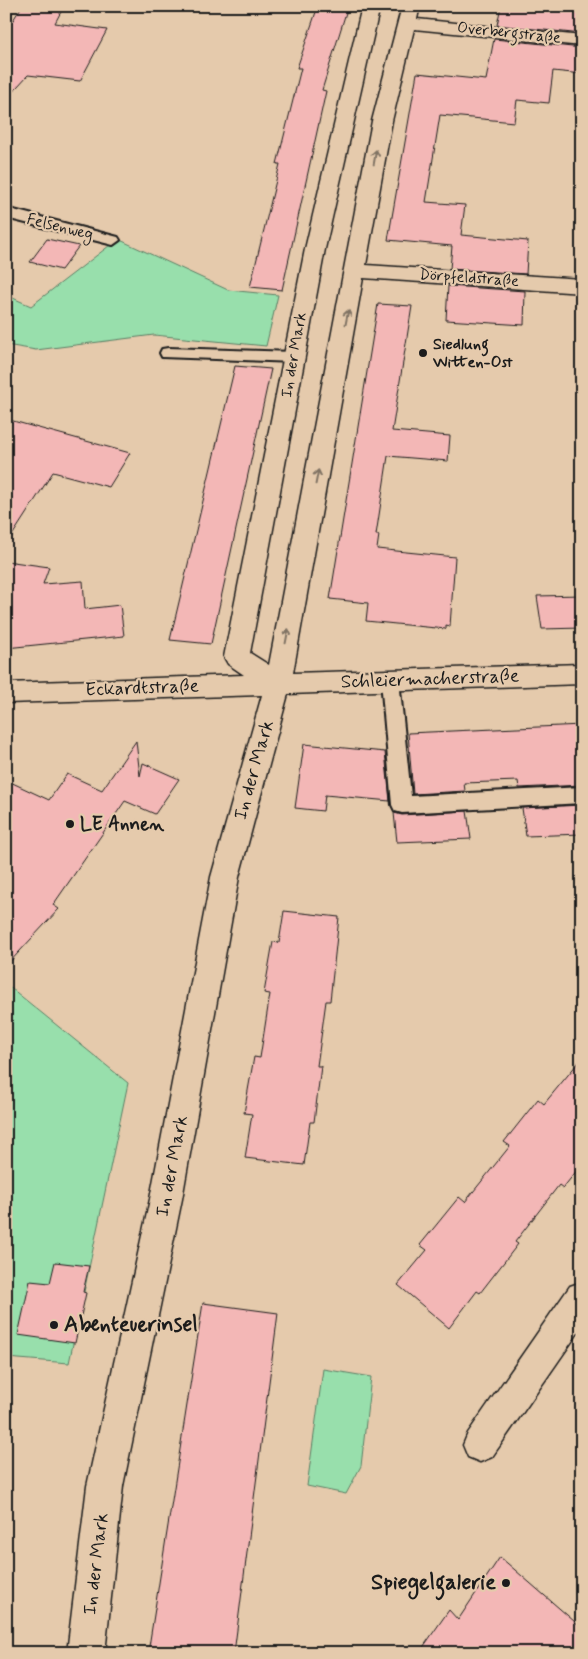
<svg xmlns="http://www.w3.org/2000/svg" width="588" height="1659" viewBox="0 0 588 1659" font-family="Mynerve,sans-serif">
<rect width="100%" height="100%" fill="#e5caac"/>
<filter id="ink" filterUnits="userSpaceOnUse"><feTurbulence type="fractalNoise" baseFrequency=".02" numOctaves="2"/><feDisplacementMap in="SourceGraphic" scale="10" xChannelSelector="R" yChannelSelector="G"/><feConvolveMatrix kernelMatrix="1 2 1 2 8 2 1 2 1" color-interpolation-filters="sRGB"/></filter>
<g filter="url(#ink)">
<!-- green -->
<g fill="#98dfac" stroke="#5a7e64">
<polygon points="118,239 228,290 278,295 266,346 154,335 36,350 6,345 6,295 31,306"/>
<polygon points="6,984 128,1083 69,1363 6,1358"/>
<polygon points="323,1369 371,1377 361,1466 346,1494 307,1486"/>
</g>
<!-- building -->
<g fill="#f3b7b6" stroke="#1c1c1c">
<polygon points="22,6 64,6 55,23 107,30 80,81 28,75 6,99 6,31"/>
<polygon points="318,6 348,6 322,90 326,91 282,290 250,287 280,164 277,164 301,68 297,68"/>
<polygon points="501,6 582,9 582,34 497,25"/>
<polygon points="494,39 582,48 582,74 553,71 549,103 517,100 514,122 440,115 426,202 465,205 461,235 528,241 526,274 450,269 452,246 388,240 417,73 486,80"/>
<polygon points="47,239 79,246 61,270 30,262"/>
<polygon points="448,286 525,291 524,325 446,320"/>
<polygon points="378,304 412,306 392,431 450,436 448,461 388,456 376,535 379,535 377,549 455,557 450,626 446,625 446,629 366,621 368,603 330,599"/>
<polygon points="235,366 271,369 211,644 170,640"/>
<polygon points="6,419 31,426 130,453 109,487 53,472 6,545"/>
<polygon points="6,561 49,567 43,584 83,581 85,609 120,605 124,636 6,648"/>
<polygon points="582,595 582,628 542,629 537,596"/>
<polygon points="582,725 582,785 519,788 518,781 464,783 465,791 413,794 408,733"/>
<polygon points="136,741 140,776 143,763 179,779 155,814 125,801 53,905 59,909 6,966 6,780 49,800 67,774 102,790"/>
<polygon points="304,744 385,752 390,801 325,795 323,811 295,808"/>
<polygon points="582,805 582,834 526,836 522,808"/>
<polygon points="467,811 471,839 397,842 394,813 402,815"/>
<polygon points="284,911 339,917 330,1001 326,1001 317,1066 321,1066 314,1122 310,1122 304,1165 245,1158 252,1114 244,1113 254,1057 260,1058 270,994 264,993 273,942 279,943"/>
<polygon points="582,1058 582,1164 563,1188 559,1185 515,1242 518,1244 480,1293 477,1291 449,1328 398,1285 427,1250 420,1245 459,1197 465,1202 510,1146 504,1142 538,1099 544,1104"/>
<polygon points="55,1262 89,1266 83,1292 86,1293 75,1343 18,1335 30,1281 50,1283"/>
<polygon points="203,1303 278,1313 234,1653 148,1653"/>
<polygon points="500,1557 582,1628 582,1653 419,1653 449,1610 458,1620"/>
</g>
<g fill="none" stroke-linecap="round" stroke-linejoin="round">
<defs>
<g id="lane">
<polygon points="6,208 118,237 120,240 113,245 6,218"/>
<polygon points="168,348 294,352 300,353 302,357 300,361 294,362 162,357 160,353 162,349"/>
<polygon points="390,673 397,675 399,680 411,796 582,787 582,803 402,813 395,811 392,805 381,680 383,675"/>
</g>
<g id="street">
<polygon points="362,6 380,6 325,249 250,653 269,665 372,121 402,6 420,6 417,19 582,36 582,46 414,29 392,121 366,265 582,279 582,293 363,278 293,673 582,664 582,684 288,694 239,877 182,1199 123,1486 105,1653 67,1653 87,1486 150,1199 211,877 262,695 6,703 6,683 244,675 228,664 224,657 305,249"/>
<polygon points="582,1282 582,1327 492,1457 480,1462 468,1457 463,1445 468,1433 570,1286"/>
</g>
</defs>
<!-- lane casing -->
<use href="#lane" stroke="#1c1c1c" stroke-width="4"/>
<!-- street casing -->
<use href="#street" stroke="#1c1c1c" stroke-width="3"/>
<!-- lane -->
<use href="#lane" fill="#e5caac" fill-rule="evenodd"/>
<!-- street -->
<use href="#street" fill="#e5caac" fill-rule="evenodd"/>
</g>
<!-- one-way arrows -->
<defs><path id="oneway-shaft" d="M-6 0H5M1.5-3L5.5 0L1.5 3" fill="none" stroke-width="1.6" stroke-linecap="round" stroke-linejoin="round" transform="scale(1.25)"/></defs>
<g stroke="#807364">
<use href="#oneway-shaft" transform="translate(375 157) rotate(-80)"/>
<use href="#oneway-shaft" transform="translate(347 317) rotate(-79)"/>
<use href="#oneway-shaft" transform="translate(317 477) rotate(-79)"/>
<use href="#oneway-shaft" transform="translate(287 636) rotate(-79)"/>
</g>
</g>
<!-- markers -->
<g fill="#1c1c1c" stroke="#e5caac" stroke-width="2">
<circle cx="423" cy="353" r="5"/>
<circle cx="70" cy="824" r="5"/>
<circle cx="54" cy="1325" r="5"/>
<circle cx="506" cy="1583" r="5"/>
</g>
<g text-anchor="middle" dominant-baseline="central" stroke-width="4.5" stroke-linejoin="round" paint-order="stroke">
<!-- far-street labels -->
<g font-size="16" fill="#1c1c1c" stroke="#e5caac">
<text transform="translate(509 33) rotate(6)">Overbergstraße</text>
<text transform="translate(60 227) rotate(14)">Felsenweg</text>
<text transform="translate(469 278) rotate(4)">Dörpfeldstraße</text>
<text transform="translate(294 355) rotate(-80)">In der Mark</text>
</g>
<!-- far-poi labels -->
<g font-size="16" font-weight="bold" fill="#1c1c1c" stroke="#e5caac" text-anchor="start">
<text x="433" y="344">Siedlung<tspan x="433" dy="18">Witten-Ost</tspan></text>
</g>
<!-- street labels -->
<g font-size="19" fill="#1c1c1c" stroke="#e5caac">
<text transform="translate(430 679) rotate(-2)">Schleiermacherstraße</text>
<text transform="translate(142 688) rotate(-2)">Eckardtstraße</text>
<text transform="translate(254 770) rotate(-74)">In der Mark</text>
<text transform="translate(172 1166) rotate(-79)">In der Mark</text>
<text transform="translate(96 1564) rotate(-83)">In der Mark</text>
</g>
<!-- poi labels -->
<g font-size="19" font-weight="bold" fill="#1c1c1c" stroke="#e5caac" text-anchor="start">
<text x="80" y="824">LE Annen</text>
</g>
<!-- near-poi labels -->
<g font-size="22" font-weight="bold" fill="#1c1c1c" stroke="#e5caac" text-anchor="start">
<text x="64" y="1325">Abenteuerinsel</text>
<text x="496" y="1583" text-anchor="end">Spiegelgalerie</text>
</g>
</g>
<!-- margin -->
<rect width="588" height="1659" fill="none" stroke="#e5caac" stroke-width="25"/>
<rect x="12" y="12" width="563" height="1634" fill="none" stroke="#1c1c1c" stroke-width="2" filter="url(#ink)"/>
</svg>
